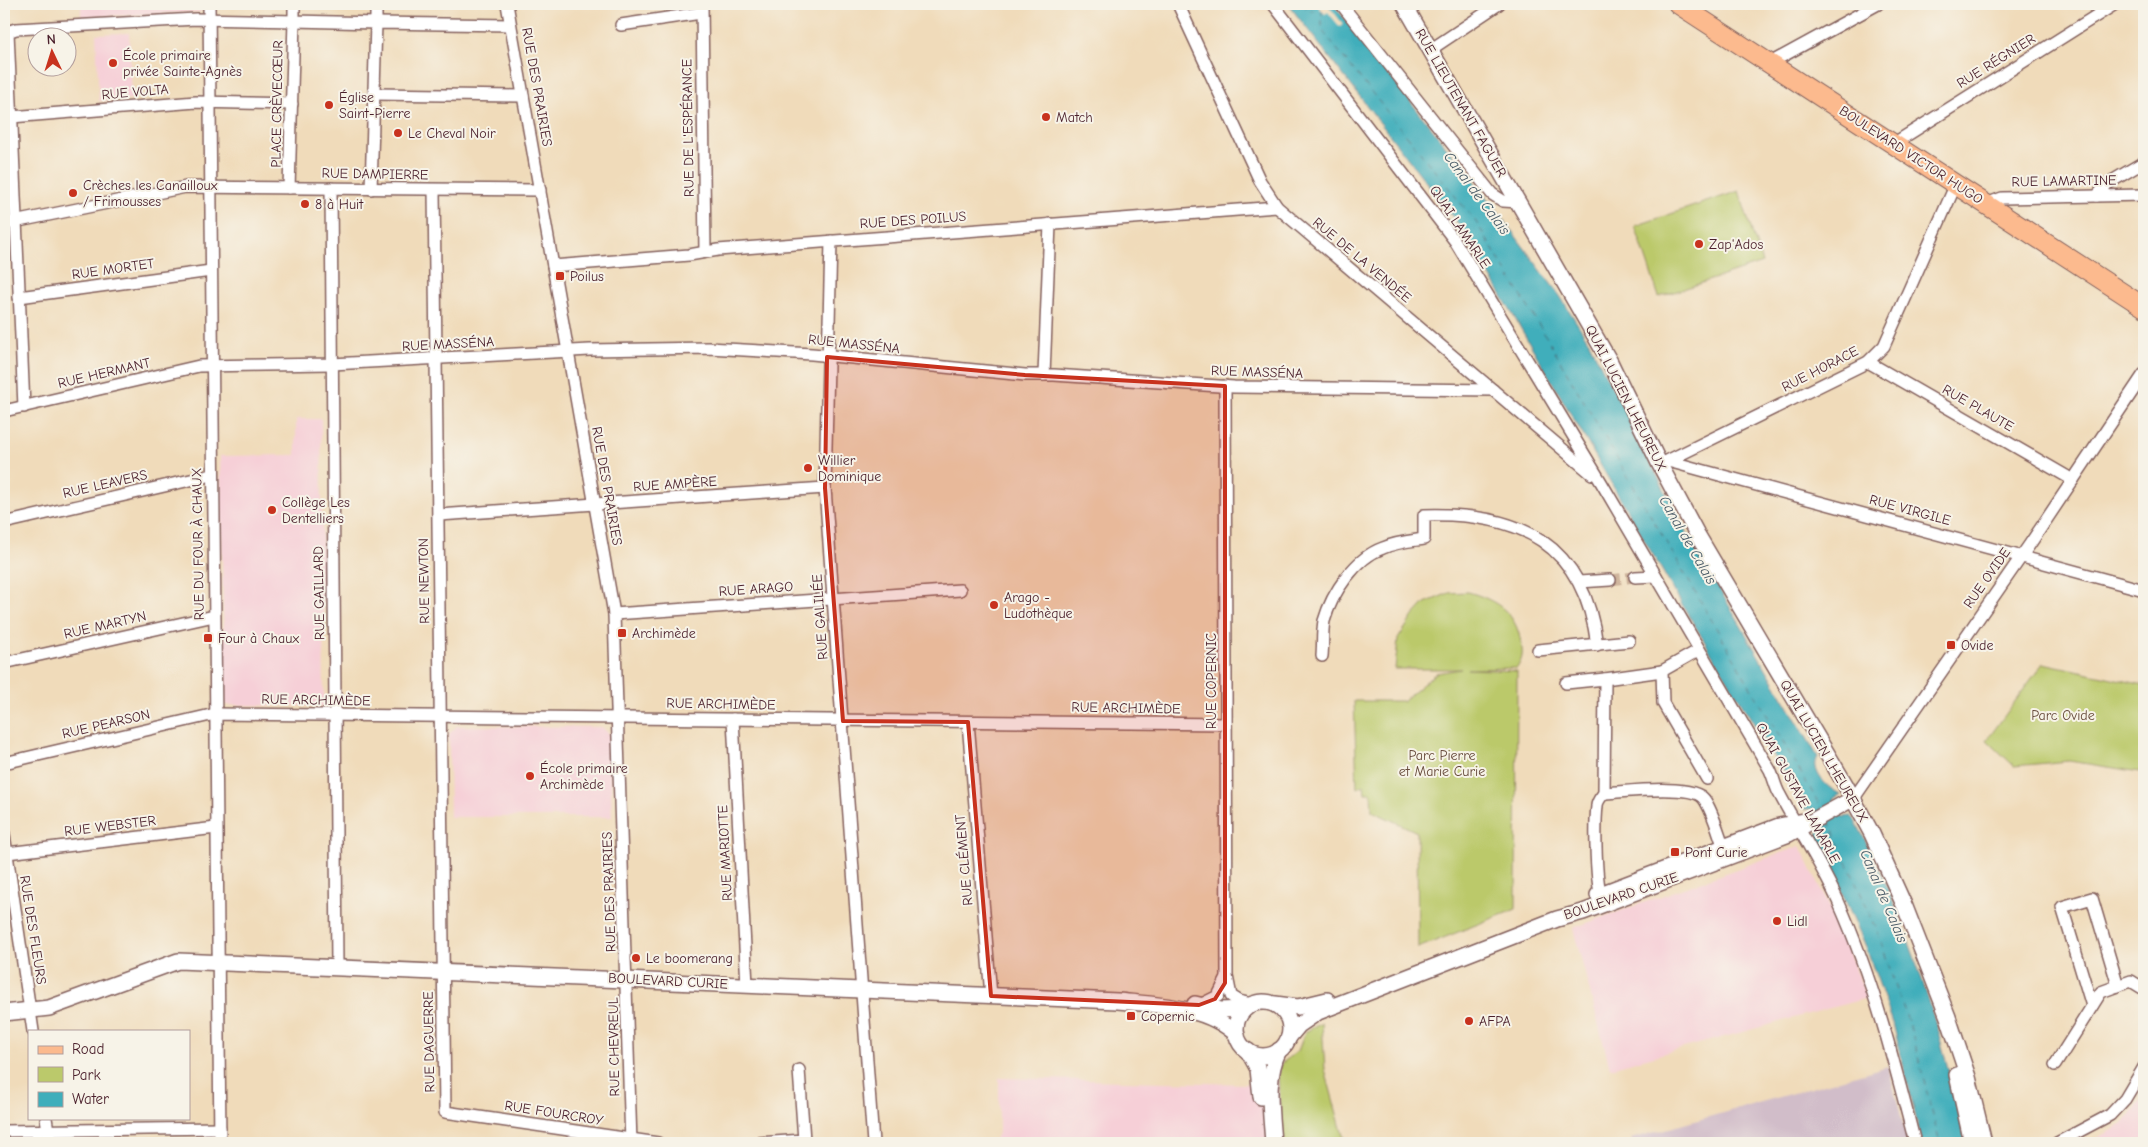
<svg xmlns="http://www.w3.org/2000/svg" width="2148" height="1147" viewBox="0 0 2148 1147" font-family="'Comic Neue',sans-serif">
<rect width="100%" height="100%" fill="#f7f3e8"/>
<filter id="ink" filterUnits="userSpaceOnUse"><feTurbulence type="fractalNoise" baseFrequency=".02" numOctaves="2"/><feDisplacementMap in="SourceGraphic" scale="10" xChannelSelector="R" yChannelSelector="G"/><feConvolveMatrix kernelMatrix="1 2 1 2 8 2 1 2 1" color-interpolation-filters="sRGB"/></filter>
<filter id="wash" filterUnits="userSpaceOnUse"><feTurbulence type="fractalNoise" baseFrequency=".0096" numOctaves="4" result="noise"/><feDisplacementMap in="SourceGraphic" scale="20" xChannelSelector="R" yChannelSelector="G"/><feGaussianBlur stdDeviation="1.12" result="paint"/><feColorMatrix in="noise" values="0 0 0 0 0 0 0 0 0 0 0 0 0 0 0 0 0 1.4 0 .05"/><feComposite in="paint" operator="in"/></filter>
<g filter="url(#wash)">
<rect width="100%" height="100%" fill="#f0dbba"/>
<!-- built -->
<g fill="#f6cfd7">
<polygon points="81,4 201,4 201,12 81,17"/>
<polygon points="129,33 132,99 99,101 96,34"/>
<polygon points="296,419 321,419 324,706 225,705 220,456 296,455"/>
<polygon points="457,726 602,727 609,734 612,817 450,817 449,734"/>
<polygon points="1800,846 1837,922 1867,998 1610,1068 1573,928"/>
<polygon points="1278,1075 1282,1143 993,1143 999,1131 999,1078 1246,1084"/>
<polygon points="2144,1097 2144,1143 2087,1143 2125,1123"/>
</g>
<!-- industrial -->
<polygon fill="#d1bdc9" points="1888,1066 1908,1143 1633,1143 1631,1139"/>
<!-- green -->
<g fill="#bbc96b" stroke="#82744b">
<polygon points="1739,191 1762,263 1659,297 1635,226"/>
<path d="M1468 592C1493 599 1514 610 1520 638 1523 651 1524 657 1517 668L1467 669 1517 671 1516 909 1418 948 1417 832 1372 811 1371 793H1365L1364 785 1357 788 1354 701H1403L1436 673 1461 669H1395L1398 639 1413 616 1425 603 1449 593Z"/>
<polygon points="2043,663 2144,685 2144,765 2140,772 2069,761 2014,766 1987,740"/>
<polygon points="1322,1023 1325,1070 1345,1143 1282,1143 1278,1075 1282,1063 1298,1051 1305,1032"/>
</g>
<!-- water -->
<path fill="#3faebb" stroke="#446673" d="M1288 4H1333L1494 207 1560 296 1589 342 1687 534 1818 757C1809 771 1829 790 1841 794L1833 799 1843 817 1851 816 1855 820C1909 922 1941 1031 1966 1143H1922L1893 1023 1864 942 1817 837 1818 832 1823 827 1815 809H1803L1804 804 1793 784 1774 757 1677 596 1464 231Z"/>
<!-- pier -->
<polygon fill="#f0dbba" points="1321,4 1327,4 1343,24 1340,27 1328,12 1325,14 1319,7"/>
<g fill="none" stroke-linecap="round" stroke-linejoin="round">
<!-- ferry -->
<g stroke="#465865" stroke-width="1" stroke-dasharray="6 5" stroke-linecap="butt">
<polyline points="1302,4 1310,11 1322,10 1322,28 1327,37 1476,222 1544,333 1822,809"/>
<polyline points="1829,821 1876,928 1912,1033 1940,1143"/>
</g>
</g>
</g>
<g filter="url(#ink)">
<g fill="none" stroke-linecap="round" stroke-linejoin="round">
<!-- minor-tunnel -->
<polyline stroke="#cfb59d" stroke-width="11" stroke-dasharray="11 5.5" stroke-linecap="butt" points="1610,580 1635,577"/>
<defs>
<g id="minor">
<polyline points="209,4 220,1143"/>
<polyline points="294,4 294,21 376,23 376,4"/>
<polyline points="507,4 614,614 631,1143"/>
<polyline points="702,4 705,252"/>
<polyline points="1178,4 1260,181 1277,207 1592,474"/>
<path d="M1273 4 1455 241 1601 482 1770 770C1774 778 1775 787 1780 795 1799 831 1821 863 1838 901 1873 979 1894 1061 1915 1143"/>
<polyline points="1341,4 1492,194 1503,201 1519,202"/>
<polyline points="621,25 701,13"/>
<polyline points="8,32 24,407"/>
<polyline points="4,33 16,29 196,19 294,21 289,188"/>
<polyline points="1430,50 1499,4"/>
<polyline points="1770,63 1878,4"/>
<polyline points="374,94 523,96"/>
<polyline points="11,117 196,102 292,104"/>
<polyline points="1893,144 2115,4"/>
<polyline points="331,188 337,967"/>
<polyline points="371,189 376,23 510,25"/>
<polyline points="434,190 445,1112 658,1143"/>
<polyline points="2097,196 2107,184 2144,162"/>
<polyline points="1986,204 2002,198 2144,195"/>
<polyline points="4,224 186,187 540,190"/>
<polyline points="831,241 825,488 873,1143"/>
<polyline points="553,266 689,255 718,250 1277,207"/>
<polyline points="19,297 211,271"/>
<polyline points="1868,362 2073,480"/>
<polyline points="1044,375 1050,224"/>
<polyline points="1225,386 1227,976 1231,996 1239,1001 1252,1004"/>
<polyline points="4,411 199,366 332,364 590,350 709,348 812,354 1025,375 1054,375 1234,387 1493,390"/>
<polyline points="1668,461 2144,590"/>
<polyline points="1665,462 1868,362 1884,346 1956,184"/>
<polyline points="439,515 825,488"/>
<polyline points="4,523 212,475"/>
<polyline points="1635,577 1656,576"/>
<polyline points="1579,582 1610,580"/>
<polyline points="614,614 960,590"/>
<polyline points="1538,650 1629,641"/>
<polyline points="1699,650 1662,671 1663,703 1707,779"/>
<path d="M1322 656C1323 645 1322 632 1324 621 1332 593 1355 558 1383 548 1396 542 1410 541 1424 539V515C1520 512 1584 543 1597 645"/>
<polyline points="4,663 214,616"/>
<polyline points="1566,683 1605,679"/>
<polyline points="733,719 747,985"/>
<polyline points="968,722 991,996"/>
<polyline points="4,763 215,714 1226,724"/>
<path d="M1604 793C1624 792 1693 783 1704 799 1714 813 1719 836 1726 853"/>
<polyline points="1854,798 2030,544 2144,374"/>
<polyline points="4,834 33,1031"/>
<polyline points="7,853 216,828"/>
<path d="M1603 901C1595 887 1595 824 1597 806 1597 801 1601 797 1604 793L1605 679 1662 671"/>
<polyline points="1200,1005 1218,996 1226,980"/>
<polyline points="2092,1006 2062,907 2092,898 2118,986"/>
<polyline points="2055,1065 2101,992 2131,981 2144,989"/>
<polyline points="46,1118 50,1143"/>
<polyline points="4,1131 220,1128"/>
<polyline points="758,1143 804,1140 799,1070"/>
<polyline points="2057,1143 2110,1115 2125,1099 2144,1067"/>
</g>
<g id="tertiary">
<polyline points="1404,4 1610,362 1660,465 1697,534 1845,784 1872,834 1905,907 1948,1017 1968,1077 1984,1143"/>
<polyline points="1598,895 1779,826 1804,821"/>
<circle cx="1263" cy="1029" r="27"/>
<polyline points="1195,1004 1221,1010 1245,1009"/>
<polyline points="1275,1004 1298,1007 1327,1000"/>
<path d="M4 1013 49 1008 178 961 1118 1001C1157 1005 1207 1006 1237 1035"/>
<polyline points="1289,1037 1299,1025 1318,1012 1557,919 1583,912 1789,834 1854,798"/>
<polyline points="1248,1051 1258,1069 1261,1097"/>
<polyline points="1957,1075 1972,1143"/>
<path d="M1273 1143C1271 1112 1265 1078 1279 1050"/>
</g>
<polyline id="primary" points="1678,4 2144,307"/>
</defs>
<!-- minor casing -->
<use href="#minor" stroke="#84615d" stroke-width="14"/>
<!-- tertiary casing -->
<use href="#tertiary" stroke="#84615d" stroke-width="18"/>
<!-- primary casing -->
<use href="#primary" stroke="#84615d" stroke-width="21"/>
<!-- minor -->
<use href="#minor" stroke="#fff" stroke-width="11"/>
<!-- tertiary -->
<use href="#tertiary" stroke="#fff" stroke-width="15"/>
<!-- primary -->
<use href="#primary" stroke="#fcba8e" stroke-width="19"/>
</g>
</g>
<!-- marked area -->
<path fill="#c8321e" fill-opacity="0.2" stroke="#c8321e" stroke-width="4" stroke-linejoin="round" d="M827 357 1025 375 1225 386V983L1215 999 1199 1005 991 996 968 722 843 721 825 488Z"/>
<!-- markers -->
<g fill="#c8321e" stroke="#f7f3e8" stroke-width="2">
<circle cx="113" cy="63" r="5"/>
<circle cx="329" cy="105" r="5"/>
<circle cx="1046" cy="117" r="5"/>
<circle cx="398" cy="133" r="5"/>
<circle cx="73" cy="193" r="5"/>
<circle cx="305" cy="204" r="5"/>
<circle cx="1699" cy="244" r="5"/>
<rect x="555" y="271" width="10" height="10" rx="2.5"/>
<circle cx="808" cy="468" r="5"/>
<circle cx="272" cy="510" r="5"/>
<circle cx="994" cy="605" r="5"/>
<rect x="617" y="628" width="10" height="10" rx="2.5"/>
<rect x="203" y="633" width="10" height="10" rx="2.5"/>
<rect x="1946" y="640" width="10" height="10" rx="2.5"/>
<circle cx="530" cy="776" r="5"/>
<rect x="1670" y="847" width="10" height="10" rx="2.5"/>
<circle cx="1777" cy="921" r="5"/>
<circle cx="636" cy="958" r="5"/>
<rect x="1126" y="1011" width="10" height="10" rx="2.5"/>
<circle cx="1469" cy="1021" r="5"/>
</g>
<g text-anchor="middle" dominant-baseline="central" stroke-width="4" stroke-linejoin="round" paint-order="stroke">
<!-- poi labels -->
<g font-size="14" fill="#4a1f2b" stroke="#f7f3e8" text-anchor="start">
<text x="123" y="55">École primaire<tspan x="123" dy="16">privée Sainte-Agnès</tspan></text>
<text x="339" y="97">Église<tspan x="339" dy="16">Saint-Pierre</tspan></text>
<text x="1056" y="117">Match</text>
<text x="408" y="133">Le Cheval Noir</text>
<text x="83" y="185">Crèches les Canailloux<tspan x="83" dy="16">/ Frimousses</tspan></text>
<text x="315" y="204">8 à Huit</text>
<text x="1709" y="244">Zap'Ados</text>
<text x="570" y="276">Poilus</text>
<text x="818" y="460">Willier<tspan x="818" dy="16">Dominique</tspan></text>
<text x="282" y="502">Collège Les<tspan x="282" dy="16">Dentelliers</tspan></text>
<text x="1004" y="597">Arago -<tspan x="1004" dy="16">Ludothèque</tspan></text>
<text x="632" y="633">Archimède</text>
<text x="218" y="638">Four à Chaux</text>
<text x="1961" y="645">Ovide</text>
<text x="540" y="768">École primaire<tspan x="540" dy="16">Archimède</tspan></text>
<text x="1685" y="852">Pont Curie</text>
<text x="1787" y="921">Lidl</text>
<text x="646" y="958">Le boomerang</text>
<text x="1141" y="1016">Copernic</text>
<text x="1479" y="1021">AFPA</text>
</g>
<!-- street labels -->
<g font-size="14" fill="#4a1f2b" stroke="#f7f3e8">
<text transform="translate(1996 61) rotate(-32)">RUE RÉGNIER</text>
<text transform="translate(537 87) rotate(80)">RUE DES PRAIRIES</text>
<text transform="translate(135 92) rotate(-5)">RUE VOLTA</text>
<text transform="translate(1461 103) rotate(60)">RUE LIEUTENANT FAGUER</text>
<text transform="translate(277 104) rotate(-89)">PLACE CRÈVECŒUR</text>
<text transform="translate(688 128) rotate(-91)">RUE DE L'ESPÉRANCE</text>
<text transform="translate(1911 155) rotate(33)">BOULEVARD VICTOR HUGO</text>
<text transform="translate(375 174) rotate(1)">RUE DAMPIERRE</text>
<text transform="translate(2064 181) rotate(-1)">RUE LAMARTINE</text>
<text transform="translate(913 220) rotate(-4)">RUE DES POILUS</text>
<text transform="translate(1460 227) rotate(56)">QUAI LAMARLE</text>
<text transform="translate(1362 260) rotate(40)">RUE DE LA VENDÉE</text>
<text transform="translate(113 269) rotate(-8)">RUE MORTET</text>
<text transform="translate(448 344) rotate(-3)">RUE MASSÉNA</text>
<text transform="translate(854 344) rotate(6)">RUE MASSÉNA</text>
<text transform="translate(1820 369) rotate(-27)">RUE HORACE</text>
<text transform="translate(1257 372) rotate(2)">RUE MASSÉNA</text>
<text transform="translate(104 373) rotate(-13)">RUE HERMANT</text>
<text transform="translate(1626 398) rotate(63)">QUAI LUCIEN LHEUREUX</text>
<text transform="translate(1978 408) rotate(30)">RUE PLAUTE</text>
<text transform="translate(105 484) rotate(-13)">RUE LEAVERS</text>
<text transform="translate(675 484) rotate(-4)">RUE AMPÈRE</text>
<text transform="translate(607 486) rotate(80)">RUE DES PRAIRIES</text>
<text transform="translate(1910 510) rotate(15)">RUE VIRGILE</text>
<text transform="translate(198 544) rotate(-91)">RUE DU FOUR À CHAUX</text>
<text transform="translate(1987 578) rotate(-55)">RUE OVIDE</text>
<text transform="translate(424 581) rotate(-91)">RUE NEWTON</text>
<text transform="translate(756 589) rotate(-4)">RUE ARAGO</text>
<text transform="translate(319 593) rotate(-91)">RUE GAILLARD</text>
<text transform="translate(820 617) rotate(-94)">RUE GALILÉE</text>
<text transform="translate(105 625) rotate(-13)">RUE MARTYN</text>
<text transform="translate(1211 681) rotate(-90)">RUE COPERNIC</text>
<text transform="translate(316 700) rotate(1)">RUE ARCHIMÈDE</text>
<text transform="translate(721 704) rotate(1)">RUE ARCHIMÈDE</text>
<text transform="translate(1126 708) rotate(1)">RUE ARCHIMÈDE</text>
<text transform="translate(106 724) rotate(-13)">RUE PEARSON</text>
<text transform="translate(1824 751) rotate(60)">QUAI LUCIEN LHEUREUX</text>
<text transform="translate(1798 793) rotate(61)">QUAI GUSTAVE LAMARLE</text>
<text transform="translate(110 826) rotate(-7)">RUE WEBSTER</text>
<text transform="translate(725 853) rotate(-93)">RUE MARIOTTE</text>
<text transform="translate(964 860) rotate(-95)">RUE CLÉMENT</text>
<text transform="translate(609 892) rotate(-92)">RUE DES PRAIRIES</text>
<text transform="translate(1621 896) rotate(-19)">BOULEVARD CURIE</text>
<text transform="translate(33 930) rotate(81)">RUE DES FLEURS</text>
<text transform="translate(668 981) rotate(3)">BOULEVARD CURIE</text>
<text transform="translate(429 1042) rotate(-91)">RUE DAGUERRE</text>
<text transform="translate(614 1047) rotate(-91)">RUE CHEVREUL</text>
<text transform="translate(554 1113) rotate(9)">RUE FOURCROY</text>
</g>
<!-- park labels -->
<g font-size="14" fill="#664a3b" stroke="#f7f3e8">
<text x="2063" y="715">Parc Ovide</text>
<text x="1442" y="755">Parc Pierre<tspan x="1442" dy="16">et Marie Curie</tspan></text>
</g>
<!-- water labels -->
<g font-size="15" font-style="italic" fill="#465865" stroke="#f7f3e8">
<text transform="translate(1477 193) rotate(53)">Canal de Calais</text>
<text transform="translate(1688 540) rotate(60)">Canal de Calais</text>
<text transform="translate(1884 896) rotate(67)">Canal de Calais</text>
</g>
</g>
<!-- margin -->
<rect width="2148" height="1147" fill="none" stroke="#f7f3e8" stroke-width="20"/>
<!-- legend -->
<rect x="28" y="1030" width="162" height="90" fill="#f7f3e8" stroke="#b29e9c"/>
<rect x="38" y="1046" width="25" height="8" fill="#fcba8e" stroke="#b29e9c"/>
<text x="72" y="1054" font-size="15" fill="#4a1f2b">Road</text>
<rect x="38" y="1067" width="25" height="15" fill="#bbc96b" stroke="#b29e9c"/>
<text x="72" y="1080" font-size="15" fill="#4a1f2b">Park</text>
<rect x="38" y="1092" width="25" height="15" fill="#3faebb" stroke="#b29e9c"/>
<text x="72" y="1104" font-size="15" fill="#4a1f2b">Water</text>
<!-- north arrow -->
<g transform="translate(52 52) rotate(356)"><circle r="24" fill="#f7f3e8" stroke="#b29e9c"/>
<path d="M0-4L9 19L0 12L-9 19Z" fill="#c8321e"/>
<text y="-8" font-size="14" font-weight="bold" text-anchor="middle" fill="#4a1f2b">N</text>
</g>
</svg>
